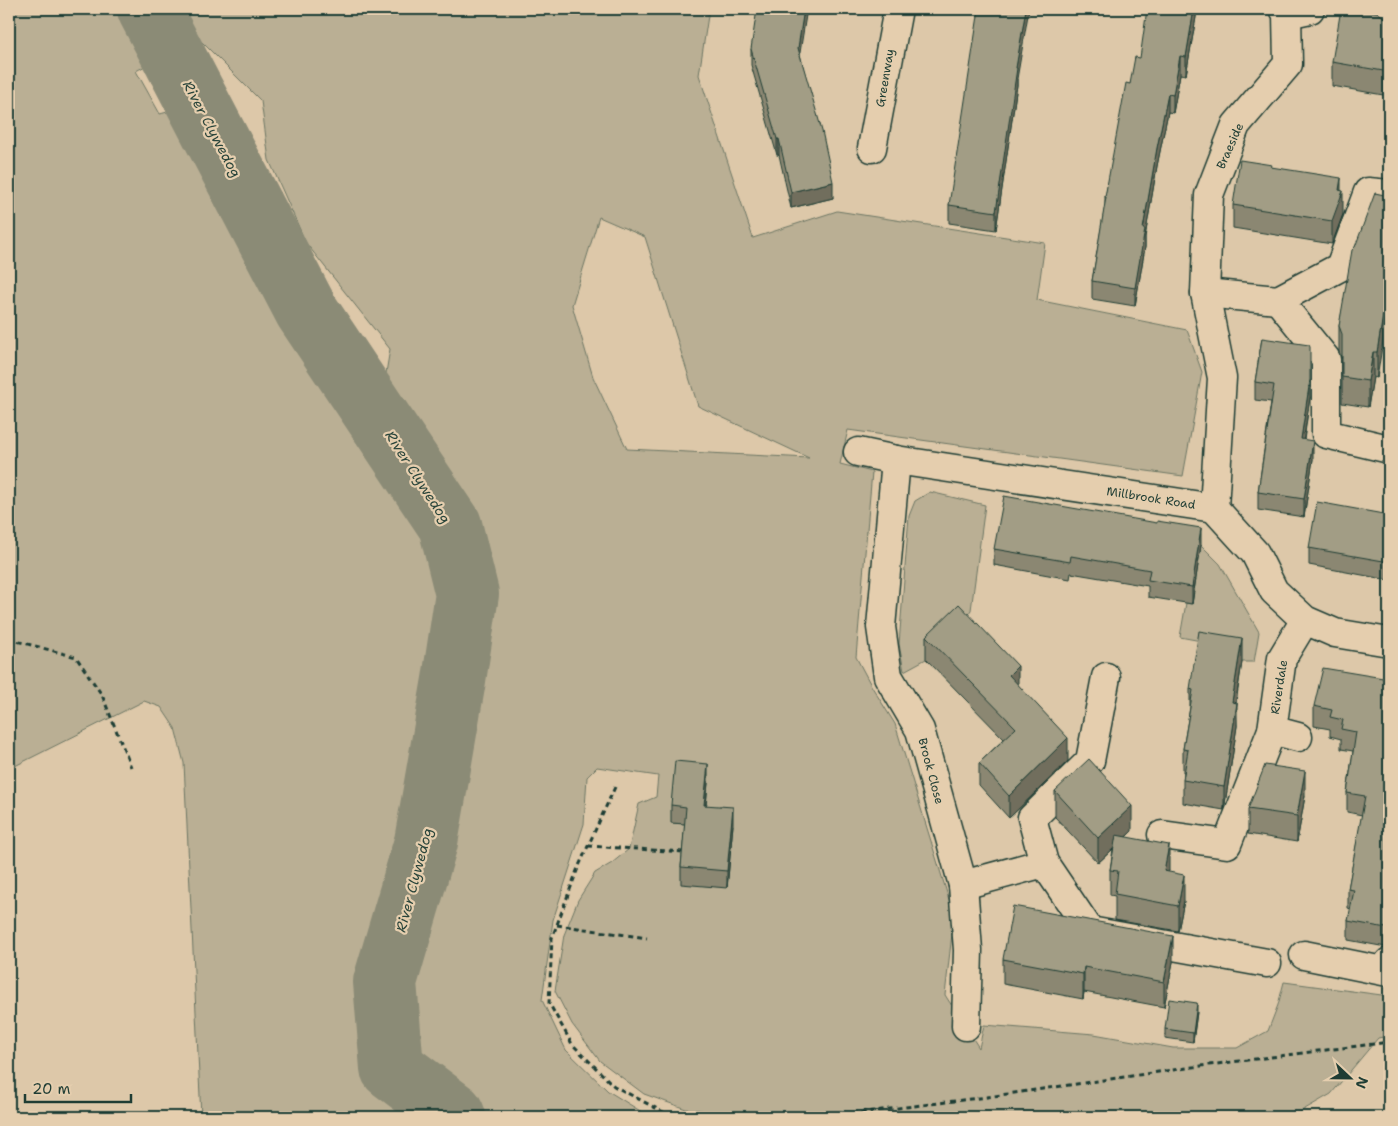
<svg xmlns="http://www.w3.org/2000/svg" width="1398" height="1126" viewBox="0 0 1398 1126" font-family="'Shantell Sans',sans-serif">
<rect width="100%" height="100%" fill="#ddc8a9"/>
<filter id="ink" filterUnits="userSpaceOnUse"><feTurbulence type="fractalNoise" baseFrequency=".02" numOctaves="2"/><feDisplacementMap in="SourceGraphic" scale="10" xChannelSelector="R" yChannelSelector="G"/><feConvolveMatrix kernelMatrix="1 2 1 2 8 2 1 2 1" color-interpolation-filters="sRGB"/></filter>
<g filter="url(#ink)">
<!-- green -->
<g fill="#baaf94" stroke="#6c7664" fill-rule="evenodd">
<path d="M9 9H115L142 62 147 65 136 71 160 114 171 111 213 198 352 401 384 438 403 426 404 422 385 379 390 349 306 243 269 160 261 101 175 15 172 9H709L699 75 753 238 837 211 1045 243 1037 300 1187 330 1202 372 1183 476 848 430 840 464 872 472 856 657 872 687 895 724 954 916 945 995 979 1048 984 1025 1094 1034 1173 1048H1237L1268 1031 1278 1005 1284 982 1389 996V1036L1378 1038 1331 1094 1291 1117 1135 1116 842 1117 841 1111 744 1114 686 1109 644 1094 600 1061 572 1024 555 991 564 935 578 900 595 873 612 863 629 849 639 804 656 797 658 776 597 767 587 777 584 824 553 920 542 1000 566 1050 608 1091 650 1117H201L184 763 175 728 161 707 144 701 9 769ZM599 217 645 237 698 406 809 458 627 449 593 377 572 305ZM708 782 705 822 686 824 672 823Z"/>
<polygon points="930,492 985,505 971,610 959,627 926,659 904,671 899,644 909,516 915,501"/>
<polygon points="1201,545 1220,564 1259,632 1254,662 1242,662 1216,657 1217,644 1180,637 1186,603 1191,604"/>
</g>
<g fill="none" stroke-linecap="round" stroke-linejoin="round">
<!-- river -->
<polyline stroke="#8b8b76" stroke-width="64" points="149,9 306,310 450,525 467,594 454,680 426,842 385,982 392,1068 452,1113 454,1117"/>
<defs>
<g id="minor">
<polyline points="1373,9 1389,27"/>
<polyline points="1287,14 1310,9"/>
<polyline points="872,148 898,9"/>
<polyline points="1205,293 1278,300"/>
<polyline points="1278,300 1326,359 1326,434 1389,449"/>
<polyline points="1278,300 1340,267 1368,192 1389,194"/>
<polyline points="858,452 896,460 1214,508 1255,553 1274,591 1305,620 1335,633 1389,642"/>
<polyline points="896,460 881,627 888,676 920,730 963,885 1044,863"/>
<polyline points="1214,508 1222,378 1205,293 1209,195 1236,125 1288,64 1287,14 1284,9"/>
<polyline points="1106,677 1090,761 1032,818 1044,863 1090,931 1267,963"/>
<polyline points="1272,730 1298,737"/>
<polyline points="1162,835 1227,844 1272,730 1282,658 1305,620"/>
<polyline points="963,885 968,950 966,1026"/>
<polyline points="1304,955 1388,972 1389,962"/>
</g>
</defs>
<!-- minor casing -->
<use href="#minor" stroke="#1f3d34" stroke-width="31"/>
<!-- path -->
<g stroke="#1f3d34" stroke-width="3" stroke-dasharray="5 4" stroke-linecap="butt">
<polyline points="9,639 76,657 102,695 131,767"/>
<polyline points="615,787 578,868 552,938 549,1003 572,1044 614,1086 665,1113 696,1117"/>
<polyline points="588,846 684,852"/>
<polyline points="557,925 647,938"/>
<polyline points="825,1117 987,1097 1193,1067 1389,1042"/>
</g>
<!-- minor -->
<use href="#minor" stroke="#e5ceae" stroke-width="28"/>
</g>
<!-- wall -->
<g fill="#8b8772" stroke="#1f3d34">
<polygon points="1196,9 1196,17 1186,75 1180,74 1173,113 1168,112 1157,166 1145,237 1145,247 1135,306 1092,299 1092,281 1105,206 1105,197 1130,84 1140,58"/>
<polygon points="1385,18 1389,18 1389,96 1332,86 1332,62"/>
<polygon points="751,49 800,54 833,198 791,208 779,155 777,155 751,65"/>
<polygon points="1017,79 1017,85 996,230 949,223 949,205"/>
<polygon points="1272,167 1343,214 1332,244 1233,228 1233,205"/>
<polygon points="1389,196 1377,378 1373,377 1368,407 1342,403 1342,359 1339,352 1339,326 1355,247"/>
<polygon points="1262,338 1310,397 1304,440 1313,459 1304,517 1258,510 1258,492 1271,402 1255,400 1255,382"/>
<polygon points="1389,515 1389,580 1309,565 1309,548"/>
<polygon points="1201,545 1192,604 1148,597 1148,586 1071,573 1070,579 994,565 994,549"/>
<polygon points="926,636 1018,685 1068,761 1009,818 979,785 979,763 1004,739 926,659"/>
<polygon points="1242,662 1236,703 1237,726 1224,810 1183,803 1183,780 1184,772 1183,772 1183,749 1190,707 1190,689"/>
<polygon points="1389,679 1389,947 1386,947 1348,940 1348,921 1351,909 1348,908 1348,889 1362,815 1347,812 1347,793 1353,751 1341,749 1341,739 1330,736 1330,729 1314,726 1314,706"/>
<polygon points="708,782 706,805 733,825 727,888 681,884 681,867 685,824 671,823 671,805"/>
<polygon points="1055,791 1132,831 1126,837 1169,870 1168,872 1184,901 1178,931 1115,920 1115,896 1110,895 1110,870 1113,849 1098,863 1055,817"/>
<polygon points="1305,796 1297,842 1248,834 1248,809"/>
<polygon points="1003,959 1173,962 1164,1007 1084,992 1083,999 1003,984"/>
<polygon points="1197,1012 1193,1042 1165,1038 1165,1029"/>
</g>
<!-- shaded-wall -->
<g fill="#716e5d" stroke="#1f3d34">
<polygon points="804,9 807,9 798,65 798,48"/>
<polygon points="1026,9 1029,9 1017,79 1017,85 996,230 996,212 1016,68"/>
<polygon points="1194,9 1196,9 1196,17 1186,75 1186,57"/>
<polygon points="1180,56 1180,74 1173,113 1173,95"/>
<polygon points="1168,94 1168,112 1157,166 1145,237 1145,247 1135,306 1135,288 1143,229 1157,148"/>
<rect x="777" y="139" width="2" height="16"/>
<polygon points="1341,178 1341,197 1343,191 1343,214 1332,244 1332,221 1339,190"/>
<polygon points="833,182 833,198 791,208 791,192"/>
<polygon points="1389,279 1389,304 1377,378 1377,352"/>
<polygon points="1373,352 1373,377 1368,407 1368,381"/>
<polygon points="1310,380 1310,397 1301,457 1301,439"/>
<polygon points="1313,441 1313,459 1304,517 1304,499"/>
<polygon points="1201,528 1201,545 1192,604 1192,587"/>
<polygon points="1242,638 1242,662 1232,725 1232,702"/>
<polygon points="1018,666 1018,689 1009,675"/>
<polygon points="1237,703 1237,726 1224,810 1224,787"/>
<polygon points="1068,738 1068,761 1009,818 1009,796"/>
<polygon points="708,764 708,782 704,822 704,805"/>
<polygon points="1305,771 1305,796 1297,842 1297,816"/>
<polygon points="1132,806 1132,831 1098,863 1098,838"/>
<polygon points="733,807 733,825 727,888 727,871"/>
<polygon points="1169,845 1169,870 1164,897 1164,871"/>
<polygon points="1184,875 1184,901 1178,931 1178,906"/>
<polygon points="1173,936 1173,962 1164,1007 1164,982"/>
<polygon points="1084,967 1084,992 1083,999 1083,974"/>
<polygon points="1197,1003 1197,1012 1193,1042 1193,1033"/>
</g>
<!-- building -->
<g fill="#a29d85" stroke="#1f3d34">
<polygon points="757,9 804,9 798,48 822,131 833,182 791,192 779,139 777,139 751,49"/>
<polygon points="979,9 1026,9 1016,68 1017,68 996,212 949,205"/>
<polygon points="1147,9 1194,9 1186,57 1180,56 1173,95 1168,94 1157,148 1143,229 1145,229 1135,288 1092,281 1106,197 1105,197 1126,83 1130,84 1135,57 1140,58"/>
<polygon points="1341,9 1356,9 1377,12 1385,18 1389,18 1389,72 1332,62"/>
<polygon points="1240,160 1272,165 1271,167 1341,178 1339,190 1343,191 1332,221 1233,205"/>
<polygon points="1375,193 1389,196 1389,279 1377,352 1373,352 1368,381 1342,377 1342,334 1339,326 1352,250 1355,247"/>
<polygon points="1262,338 1309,345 1310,347 1310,380 1301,439 1313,441 1304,499 1258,492 1274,385 1255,382"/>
<polygon points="1004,496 1157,523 1157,521 1201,528 1192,587 1148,580 1150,570 1071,556 1070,562 994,549"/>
<polygon points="1317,502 1389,515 1389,562 1309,548"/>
<polygon points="959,604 1018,666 1009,675 1068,738 1009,796 979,763 1016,728 926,636"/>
<polygon points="1199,631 1242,638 1232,702 1237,703 1224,787 1183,780 1188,750 1183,749 1193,690 1190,689"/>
<polygon points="1323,668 1389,679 1389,927 1386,928 1348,921 1354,890 1348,889 1365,796 1347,793 1356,732 1341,729 1343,720 1330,717 1332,710 1314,706"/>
<polygon points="1089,759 1132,806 1098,838 1055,791"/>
<polygon points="675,761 708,764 704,805 733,807 727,871 681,867 686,807 671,805"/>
<polygon points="1265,765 1305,771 1297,816 1248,809"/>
<polygon points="1116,835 1169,845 1164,871 1184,875 1178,906 1115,894 1118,871 1110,870"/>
<polygon points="1013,906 1173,936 1164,982 1084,967 1083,974 1003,959"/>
<polygon points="1169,999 1197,1003 1193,1033 1165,1029"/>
</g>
</g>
<g text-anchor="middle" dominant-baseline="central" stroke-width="4.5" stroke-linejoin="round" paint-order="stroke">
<!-- street labels -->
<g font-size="12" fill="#1f3d34" stroke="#e5ceae">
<text transform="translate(885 78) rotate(-80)">Greenway</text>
<text transform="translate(1230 146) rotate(-66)">Braeside</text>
<text transform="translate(1151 498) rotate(9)">Millbrook Road</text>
<text transform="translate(1279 687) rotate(-81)">Riverdale</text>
<text transform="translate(931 771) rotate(75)">Brook Close</text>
</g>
<!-- water labels -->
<g font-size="14" font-style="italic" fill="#2a453b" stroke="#e5ceae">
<text transform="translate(212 129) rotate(62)">River Clywedog</text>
<text transform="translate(418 477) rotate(57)">River Clywedog</text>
<text transform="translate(414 880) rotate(-75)">River Clywedog</text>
</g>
</g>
<!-- margin -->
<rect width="1398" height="1126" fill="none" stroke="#e5ceae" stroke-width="30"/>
<rect x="15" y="15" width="1368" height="1096" fill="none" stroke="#1f3d34" stroke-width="2" filter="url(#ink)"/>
<!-- north arrow -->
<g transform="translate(1350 1078) rotate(112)" stroke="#e5ceae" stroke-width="4" paint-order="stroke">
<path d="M0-4L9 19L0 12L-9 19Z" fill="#1f3d34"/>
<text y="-8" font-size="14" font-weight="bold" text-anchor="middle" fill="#1f3d34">N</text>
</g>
<!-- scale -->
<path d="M25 1094v8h106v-8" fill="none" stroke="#1f3d34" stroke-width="2.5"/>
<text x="32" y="1094" font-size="15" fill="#1f3d34" stroke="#e5ceae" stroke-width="4" paint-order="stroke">20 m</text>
</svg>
